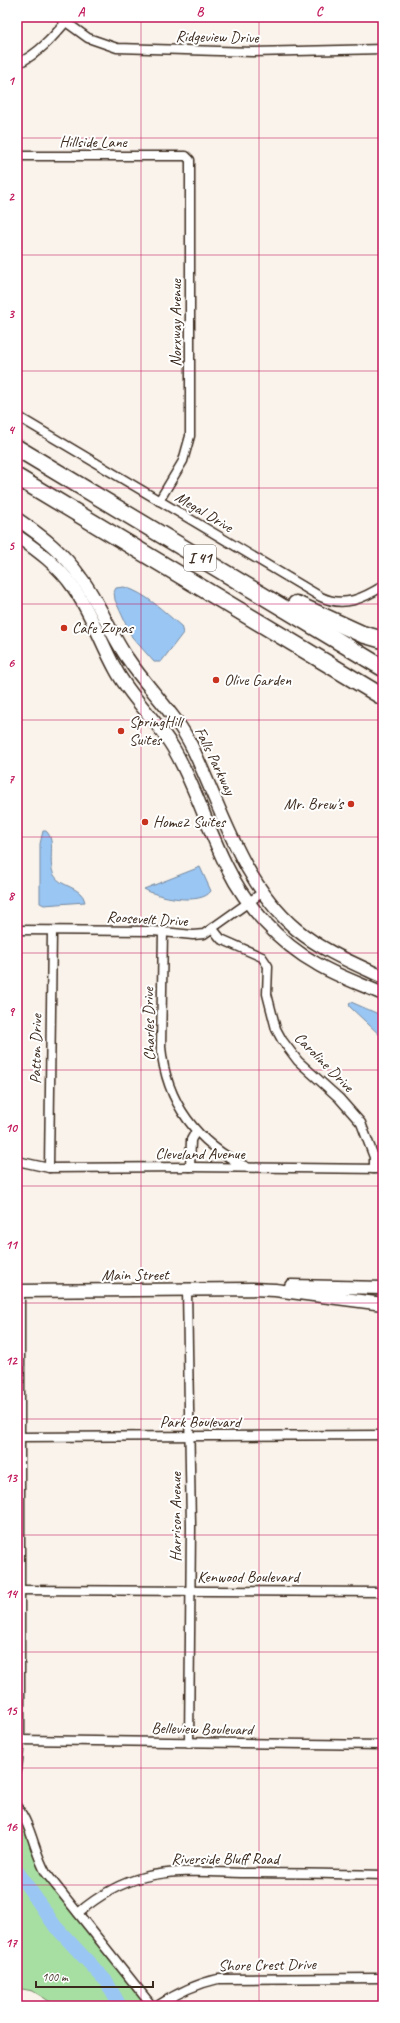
<svg xmlns="http://www.w3.org/2000/svg" width="400" height="2023" viewBox="0 0 400 2023" font-family="Caveat,sans-serif">
<rect width="100%" height="100%" fill="#faf3eb"/>
<filter id="ink" filterUnits="userSpaceOnUse"><feTurbulence type="fractalNoise" baseFrequency=".025" numOctaves="2"/><feDisplacementMap in="SourceGraphic" scale="8" xChannelSelector="R" yChannelSelector="G"/><feConvolveMatrix kernelMatrix="1 2 1 2 8 2 1 2 1" color-interpolation-filters="sRGB"/></filter>
<g filter="url(#ink)">
<!-- green -->
<polygon fill="#a7dfa2" stroke="#718460" points="17,1816 26,1828 38,1865 149,2006 57,2006 33,1991 17,1988"/>
<!-- water -->
<g fill="#9ac6f4" stroke="#74889e">
<path d="M124 587C146 593 163 611 181 626L183 633 161 662H154L132 637 115 600 114 592 116 588Z"/>
<path d="M43 831H46C57 841 47 861 54 875 61 888 82 886 85 902L44 905 40 903V844Z"/>
<path d="M200 867 211 891C201 906 156 897 144 889Z"/>
<polygon points="351,1002 383,1016 383,1038 350,1007 349,1003"/>
</g>
<g fill="none" stroke-linecap="round" stroke-linejoin="round">
<!-- river -->
<polyline stroke="#9ac6f4" stroke-width="14" points="17,1871 55,1926 106,1981 120,2006"/>
<defs>
<g id="street">
<polyline points="59,17 88,38 117,48 253,52 383,49"/>
<path d="M17 64C40 53 54 36 70 17"/>
<polyline points="17,156 186,156 190,160 190,436 183,461 159,501"/>
<path d="M17 416 321 597C344 608 364 598 383 586"/>
<polyline points="213,929 221,939 262,957 268,966 267,994 276,1029 282,1040 298,1061 339,1098 361,1123 374,1157 374,1169"/>
<polyline points="17,930 153,931 193,935 204,934 263,892"/>
<path d="M163 932 161 1047C166 1102 197 1144 247 1167"/>
<polyline points="17,1161 49,1168 190,1167 383,1169"/>
<polyline points="190,1167 191,1140 196,1131"/>
<polyline points="49,1168 52,931"/>
<polyline points="187,1290 191,1526 189,1743"/>
<polyline points="17,1437 383,1435"/>
<polyline points="17,1590 383,1592"/>
<polyline points="20,1740 383,1745"/>
<polyline points="17,1770 20,1740 20,1291"/>
<path d="M17 1807C32 1826 34 1852 46 1873L152 2006"/>
<path d="M78 1913C97 1897 120 1883 144 1877 176 1869 211 1872 244 1873 290 1873 337 1874 383 1875"/>
<path d="M157 2006C177 1993 195 1984 218 1979L383 1978"/>
</g>
<g id="secondary">
<path d="M17 519C42 536 64 553 81 578 100 603 110 634 128 659 148 689 176 714 192 747 222 809 241 882 296 929 321 950 353 963 383 977"/>
<path d="M17 536C37 550 59 566 73 587 91 612 101 643 116 670 132 700 159 722 175 751 196 788 208 830 227 867 246 906 279 943 317 964 337 976 361 984 383 994"/>
<polyline points="291,1286 383,1288"/>
<polyline points="17,1291 252,1289 275,1290 383,1304"/>
</g>
<g id="highway">
<polyline points="17,448 383,668"/>
<polyline points="17,477 383,697"/>
<polyline points="296,604 362,634 383,640"/>
</g>
</defs>
<!-- street casing -->
<use href="#street" stroke="#3b2a1e" stroke-width="11"/>
<!-- secondary casing -->
<use href="#secondary" stroke="#3b2a1e" stroke-width="15"/>
<!-- highway casing -->
<use href="#highway" stroke="#3b2a1e" stroke-width="19"/>
<!-- street -->
<use href="#street" stroke="#fff" stroke-width="8"/>
<!-- secondary -->
<use href="#secondary" stroke="#fff" stroke-width="12"/>
<!-- highway -->
<use href="#highway" stroke="#fff" stroke-width="16"/>
</g>
</g>
<!-- grid -->
<path fill="none" stroke="#c2185b" stroke-width="1" stroke-opacity="0.55" d="M141 17V2006M259 17V2006M17 138H383M17 255H383M17 371H383M17 488H383M17 604H383M17 720H383M17 837H383M17 953H383M17 1070H383M17 1186H383M17 1303H383M17 1419H383M17 1535H383M17 1652H383M17 1768H383M17 1885H383"/>
<!-- markers -->
<g fill="#c8321e" stroke="#fff" stroke-width="1.5">
<circle cx="64" cy="628" r="4"/>
<circle cx="216" cy="680" r="4"/>
<circle cx="121" cy="731" r="4"/>
<circle cx="351" cy="804" r="4"/>
<circle cx="145" cy="822" r="4"/>
</g>
<g text-anchor="middle" dominant-baseline="central" stroke-width="4" stroke-linejoin="round" paint-order="stroke">
<!-- shield labels -->
<rect fill="#fff" stroke="#766a62" stroke-width="1" x="184" y="545" width="32" height="26" rx="3"/>
<g font-size="15" font-weight="bold" fill="#3b2a1e">
<text x="200" y="558">I 41</text>
</g>
<!-- street labels -->
<g font-size="16" fill="#3b2a1e" stroke="#fff">
<text transform="translate(217 37) rotate(1)">Ridgeview Drive</text>
<text x="93" y="142">Hillside Lane</text>
<text transform="translate(176 323) rotate(-90)">Norxway Avenue</text>
<text transform="translate(204 512) rotate(31)">Megal Drive</text>
<text transform="translate(215 761) rotate(64)">Falls Parkway</text>
<text transform="translate(147 919) rotate(3)">Roosevelt Drive</text>
<text transform="translate(149 1024) rotate(-91)">Charles Drive</text>
<text transform="translate(36 1049) rotate(-89)">Patton Drive</text>
<text transform="translate(324 1062) rotate(45)">Caroline Drive</text>
<text x="200" y="1154">Cleveland Avenue</text>
<text x="135" y="1275">Main Street</text>
<text x="200" y="1422">Park Boulevard</text>
<text transform="translate(176 1517) rotate(-90)">Harrison Avenue</text>
<text x="248" y="1577">Kenwood Boulevard</text>
<text transform="translate(202 1729) rotate(1)">Belleview Boulevard</text>
<text x="225" y="1859">Riverside Bluff Road</text>
<text transform="translate(267 1965) rotate(-1)">Shore Crest Drive</text>
</g>
<!-- poi labels -->
<g font-size="16" fill="#3b2a1e" stroke="#fff" text-anchor="start">
<text x="72" y="628">Cafe Zupas</text>
<text x="224" y="680">Olive Garden</text>
<text x="129" y="722">SpringHill<tspan x="129" dy="18">Suites</tspan></text>
<text x="343" y="804" text-anchor="end">Mr. Brew's</text>
<text x="153" y="822">Home2 Suites</text>
</g>
</g>
<!-- margin -->
<rect width="400" height="2023" fill="none" stroke="#fff" stroke-width="44"/>
<!-- scale -->
<path d="M36 1981v6h117v-6" fill="none" stroke="#3b2a1e" stroke-width="2"/>
<text x="42" y="1981" font-size="12" fill="#3b2a1e" stroke="#ffffff" stroke-width="3" paint-order="stroke">100 m</text>
<rect x="22" y="22" width="356" height="1979" fill="none" stroke="#c2185b" stroke-width="1.5"/>
<g font-size="13" text-anchor="middle" font-weight="bold" fill="#c2185b">
<text x="81" y="16">A</text>
<text x="200" y="16">B</text>
<text x="319" y="16">C</text>
<text x="11" y="85">1</text>
<text x="11" y="201">2</text>
<text x="11" y="318">3</text>
<text x="11" y="434">4</text>
<text x="11" y="550">5</text>
<text x="11" y="667">6</text>
<text x="11" y="783">7</text>
<text x="11" y="900">8</text>
<text x="11" y="1016">9</text>
<text x="11" y="1132">10</text>
<text x="11" y="1249">11</text>
<text x="11" y="1365">12</text>
<text x="11" y="1482">13</text>
<text x="11" y="1598">14</text>
<text x="11" y="1715">15</text>
<text x="11" y="1831">16</text>
<text x="11" y="1947">17</text>
</g>
</svg>
